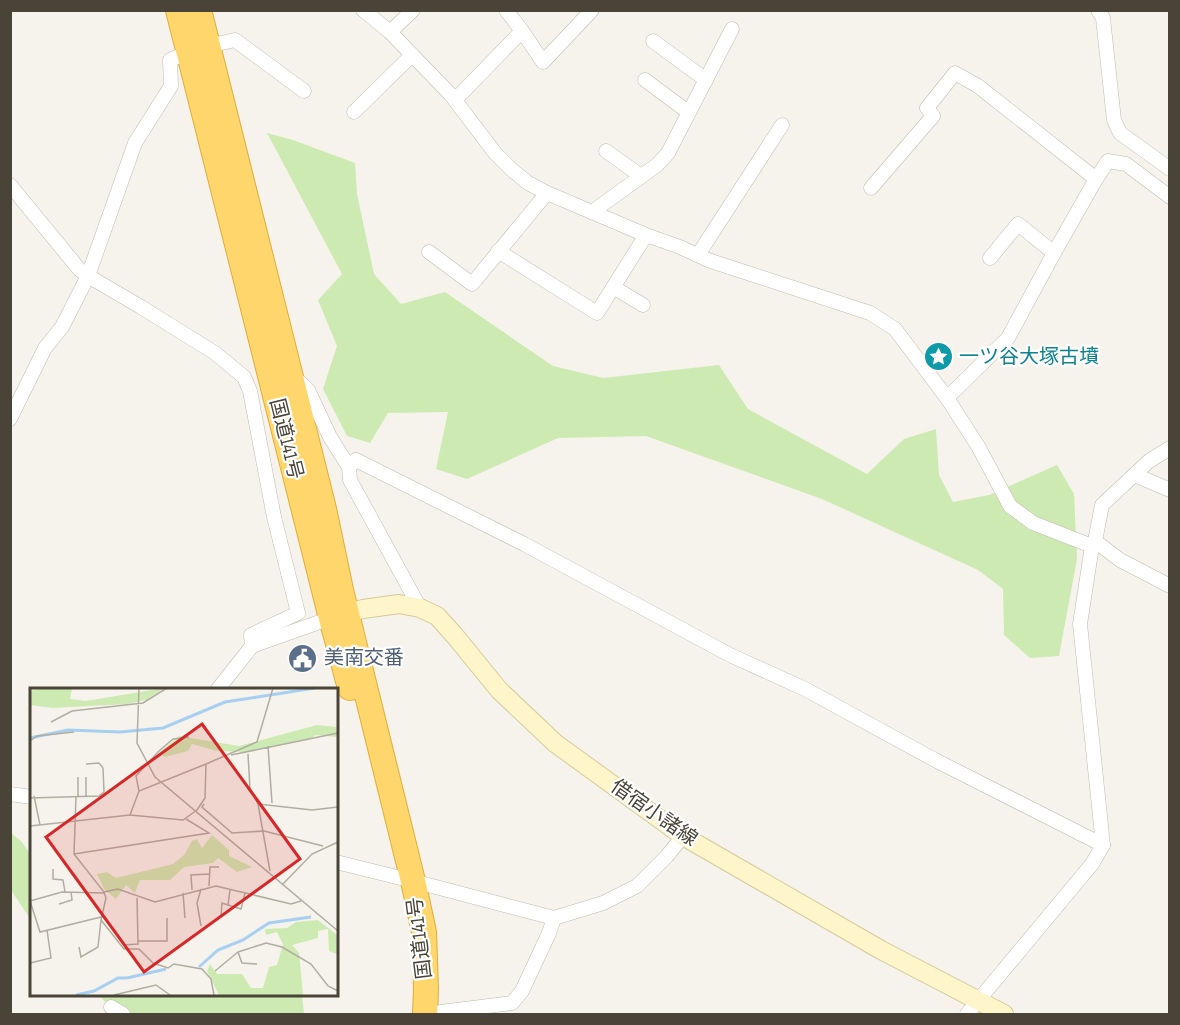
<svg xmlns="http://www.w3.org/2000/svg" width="1180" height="1025" viewBox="0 0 1180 1025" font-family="'Sofia Sans Condensed','Noto Sans JP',sans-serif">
<rect width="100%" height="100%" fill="#f5f3eb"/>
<!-- green -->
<g fill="#ceeab3">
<polygon points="267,133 293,140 355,163 357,194 374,274 401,304 445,292 553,366 603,378 719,365 748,409 867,474 904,439 936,429 939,475 953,502 989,495 1057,465 1074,494 1077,559 1059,656 1030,658 1004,635 1003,589 978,570 822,499 646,436 558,438 467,479 436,469 448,412 388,413 370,443 347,436 323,389 337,346 318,300 342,274"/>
<polygon points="11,833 21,841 31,855 31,920 11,890"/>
<polygon points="97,994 302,994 304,1014 118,1014"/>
</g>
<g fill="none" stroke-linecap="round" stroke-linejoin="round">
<defs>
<g id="street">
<polyline points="363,10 390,32 451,95 495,153 512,170 528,183 547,193 646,235 680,247 708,260 870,313 895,329 947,398 978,446 1010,506 1033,523 1092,546"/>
<polyline points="1098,10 1103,18 1114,120 1120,133 1170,169"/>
<polyline points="522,31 543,62 592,10"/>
<polyline points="390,32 413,10"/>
<polyline points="653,41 706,80"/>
<polyline points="208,46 235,40 304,91"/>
<polyline points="645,80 688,112"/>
<polyline points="455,100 522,31 506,10"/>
<polyline points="354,112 412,55"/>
<polyline points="606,151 641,176"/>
<polyline points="10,185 79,269 88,276 141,307 215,353 244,377 250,391 274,517 298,613 251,635 252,646"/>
<polyline points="871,188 933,116 927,108 955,73 978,86 1096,179"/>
<polyline points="592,212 657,165 668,153 732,29"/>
<polyline points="498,251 597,313 646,235"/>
<polyline points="429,252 472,284 547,193"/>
<polyline points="698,255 782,125"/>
<polyline points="990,258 1018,224 1054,253"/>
<polyline points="613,287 643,305"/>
<polyline points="294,377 308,390 330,437 349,467"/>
<polyline points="947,398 1008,338 1054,253 1096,179 1108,161 1126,164 1170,197"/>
<polyline points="10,419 45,348 62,327 88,276 135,143 171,86 170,60 189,52"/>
<polyline points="1135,475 1170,490"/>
<polyline points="1095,541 1120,560 1170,586"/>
<polyline points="420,608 350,480 349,467 356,460 524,544 730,655 805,689 935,760 1103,845"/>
<polyline points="218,689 252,646 331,618"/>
<polyline points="10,794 32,797"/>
<polyline points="336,862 413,881 554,918 603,903 637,886 667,856 683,836"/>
<polyline points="111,1007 123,1014"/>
<polyline points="425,1014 512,1003 522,991 549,933 554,918"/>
<polyline points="967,1014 1092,864 1103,845 1080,624 1092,546 1095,541 1102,505 1149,461 1170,448"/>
</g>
<polyline id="secondary" points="335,617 363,609 399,604 420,608 437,616 455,636 499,690 555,743 683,836 881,950 1004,1014"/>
<g id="highway">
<polyline points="178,10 331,618 350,688"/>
<polyline points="199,10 324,509 341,590 413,881 424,932 426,989 425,1014"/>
</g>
</defs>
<!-- street casing -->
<use href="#street" stroke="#c1bbad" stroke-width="15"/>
<!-- secondary casing -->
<use href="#secondary" stroke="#d6c99a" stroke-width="20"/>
<!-- highway casing -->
<use href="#highway" stroke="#e0ac3a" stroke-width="26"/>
<!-- street -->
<use href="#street" stroke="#fff" stroke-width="14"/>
<!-- secondary -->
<use href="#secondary" stroke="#fff5cb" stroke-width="18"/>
<!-- highway -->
<use href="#highway" stroke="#ffd66c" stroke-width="24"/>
</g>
<!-- icons -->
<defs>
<symbol id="sight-disc" viewBox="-11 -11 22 22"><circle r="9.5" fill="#0f9aa8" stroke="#fff"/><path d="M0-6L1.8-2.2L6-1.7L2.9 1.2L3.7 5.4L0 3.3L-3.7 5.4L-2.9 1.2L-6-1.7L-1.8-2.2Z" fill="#fff"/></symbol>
<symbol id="civic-disc" viewBox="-11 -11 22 22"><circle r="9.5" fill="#5c6f8a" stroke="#fff"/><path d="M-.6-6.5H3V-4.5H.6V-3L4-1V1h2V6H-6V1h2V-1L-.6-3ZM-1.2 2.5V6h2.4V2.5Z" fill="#fff"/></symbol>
</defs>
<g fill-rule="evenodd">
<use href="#sight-disc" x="922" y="340" width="33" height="33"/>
<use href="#civic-disc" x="286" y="642" width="33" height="33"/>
</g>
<g text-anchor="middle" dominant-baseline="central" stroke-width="4.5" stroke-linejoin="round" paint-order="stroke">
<!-- culture labels -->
<g font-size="20" fill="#0d838f" stroke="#fff" text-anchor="start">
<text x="959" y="357">一ツ谷大塚古墳</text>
</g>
<!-- street labels -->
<g font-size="20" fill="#4a4438" stroke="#fff">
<text transform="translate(286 439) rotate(76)">国道141号</text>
<text transform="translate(654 813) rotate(35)">借宿小諸線</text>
<text transform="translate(420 938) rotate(-97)">国道141号</text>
</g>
<!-- service labels -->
<g font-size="20" fill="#4e5e75" stroke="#fff" text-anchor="start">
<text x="324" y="658">美南交番</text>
</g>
</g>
<!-- overview -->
<g transform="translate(30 688)">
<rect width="308" height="308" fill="#f5f3eb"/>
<path d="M16 0H42L40 11 56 13 134 0 116 12 97 16 23 20 0 17V3ZM287 37 307 39V49L286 47 278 52 216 64 187 63 162 56 158 63 135 69 130 64 149 48 209 58ZM182 147 199 162V168L222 179 207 184 188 170 183 175 154 179 140 192H110L105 205 96 197 86 211 74 201 67 186 77 184 86 190 143 176 154 167 162 153 167 151 172 160ZM288 232 307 247V266L299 263 298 241 288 243V250L262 257 269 265 273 307H189L177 283 180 276 187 286H212L221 300H233L239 279 247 277 253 256 247 244 236 247 235 241 257 240 266 234Z" fill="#ceeab3"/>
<path fill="none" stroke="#a7cff2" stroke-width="3" d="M0 50 38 42 90 44 133 40 195 14 285 0M169 279 188 262 213 252 239 235 281 229M97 290 136 281M46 307 64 303 88 290H97"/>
<path fill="none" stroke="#b1ada3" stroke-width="1.5" d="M109 0 107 55 125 89 308 243M21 34 42 23 113 15 137 0M0 53 7 48 44 44M238 58 242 115M218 66 220 101 228 116 240 183M201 67 308 45M48 89V109M109 103 106 88 129 63 143 51 159 49M4 108 10 137M46 109 44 166 74 204 76 210 71 232 94 261H109L123 275 138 280 144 276 172 281 181 291 184 307M56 109V89M0 110 69 108 74 104 73 80 69 75 56 76M174 116 172 119 202 145 234 143 293 158M228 116 282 122 308 119M167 122 175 110 176 76 227 54 243 0M100 127 109 103 176 76M0 138 100 127 153 132 167 122M44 166 179 145 156 131M23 181V191L33 192 35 204M252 197 282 166 308 154M179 198 180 179H189M162 202 161 187 180 186M200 202 198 217 211 221 215 205M74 204 88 201 125 214 186 198 261 216 271 213M153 205 155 230M0 213 10 244 71 229M0 213 32 204 74 205M29 216 42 212 41 204M191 228 192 215 198 217M171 238 167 215 171 201M108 253H137V230M93 257 108 256 107 210M49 259 51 269 68 259 71 232M0 275 21 270 17 242M227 276 212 275 208 264 236 255 252 259 281 276 298 298 308 303M185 283 208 264M84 307 126 297 140 307"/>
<path fill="#d62828" fill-opacity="0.15" stroke="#d62828" stroke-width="3" d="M172 36 270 171 114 284 16 149Z"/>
<rect width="308" height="308" fill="none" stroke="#4a4438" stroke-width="3"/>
</g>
<!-- border -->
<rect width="1180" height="1025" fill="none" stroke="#4a4438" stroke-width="24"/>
</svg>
